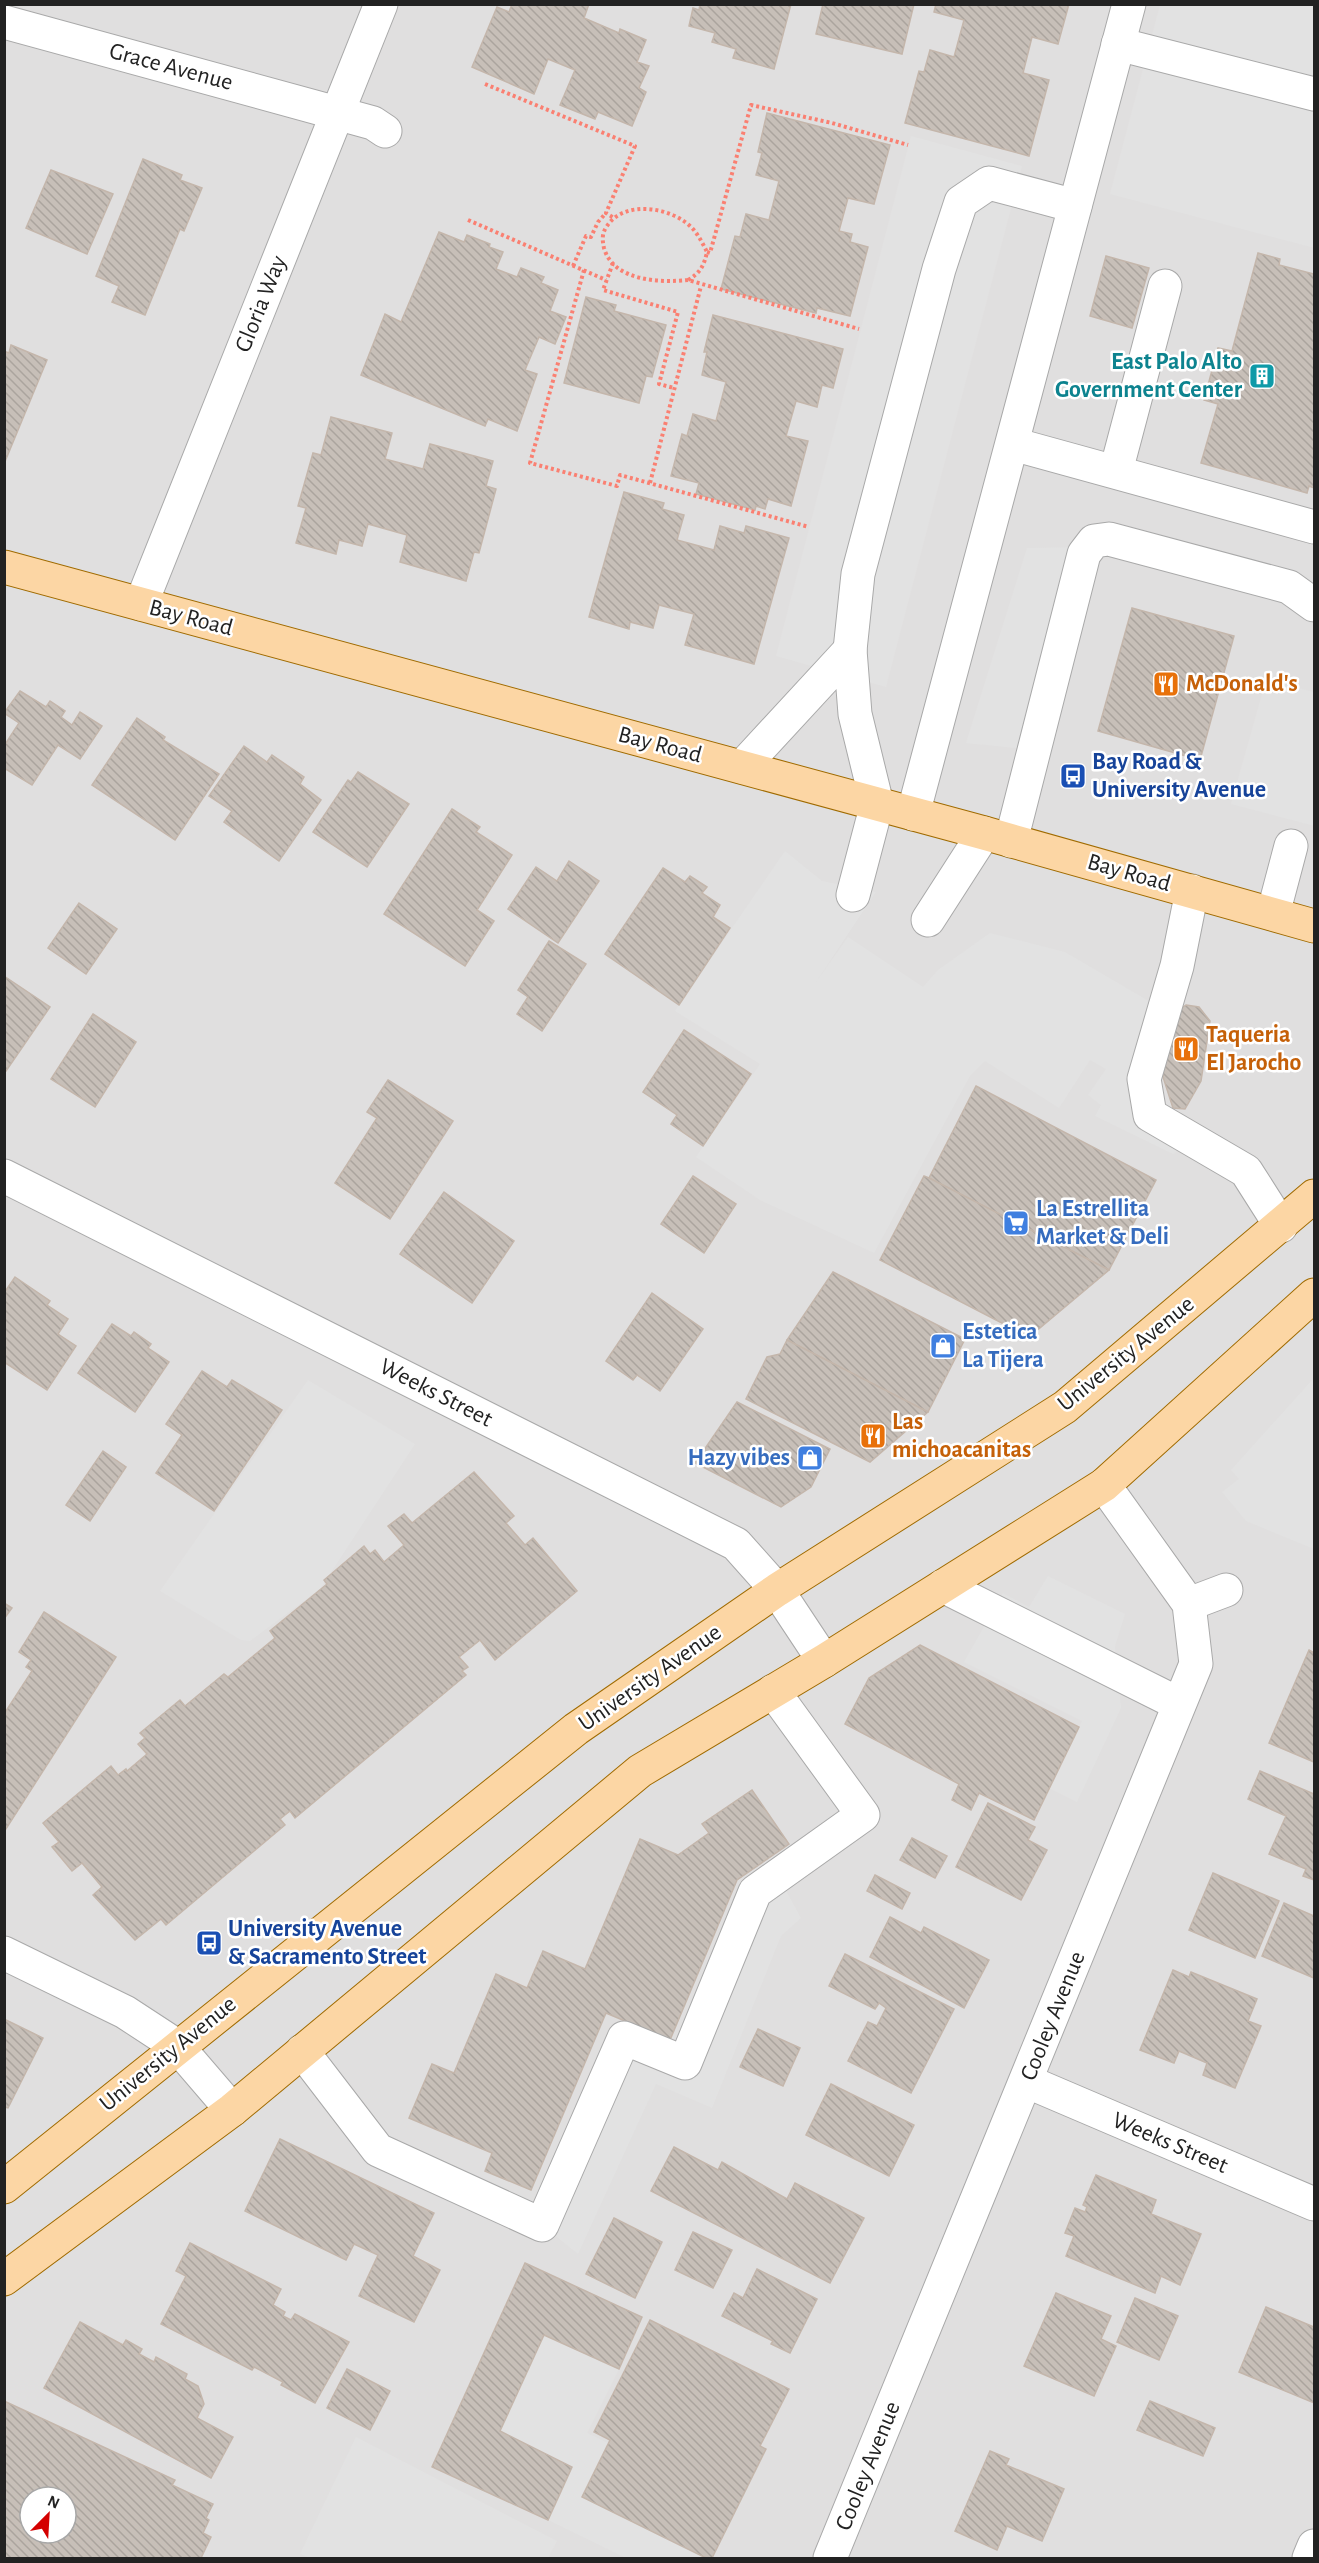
<svg xmlns="http://www.w3.org/2000/svg" width="1319" height="2563" viewBox="0 0 1319 2563" font-family="'Alegreya Sans',sans-serif">
<defs>
<pattern id="building-back-hatch" width="6" height="6" patternUnits="userSpaceOnUse" patternTransform="scale(1.5)"><rect width="6" height="6" fill="#c7bfb8"/><path d="M-1 5l2 2M0 0l6 6M5-1l2 2" fill="none" stroke="#aba49e"/></pattern>
</defs>
<rect width="100%" height="100%" fill="#f2efe9"/>
<!-- residential -->
<path fill="#e0dfdf" fill-rule="evenodd" d="M5 5H1314V2558H5ZM30 2497H66V2533H30Z"/>
<!-- parking -->
<g fill="#e2e2e2">
<polygon points="1160,5 1314,5 1314,248 1110,194"/>
<polygon points="911,136 1022,166 886,687 776,656"/>
<polygon points="1089,547 1034,750 966,743 1027,548"/>
<polygon points="1266,680 1314,692 1314,826 1231,804"/>
<polygon points="785,851 822,881 876,892 816,982 848,937 923,987 938,970 990,933 1065,952 1159,1007 1138,1076 1189,1143 1173,1154 1095,1116 1101,1105 1088,1095 1106,1069 1090,1060 1059,1108 985,1061 970,1076 874,1253 760,1200 696,1157 760,1064 675,1011"/>
<polygon points="1314,1378 1314,1549 1246,1521 1222,1492 1239,1479 1231,1470"/>
<polygon points="308,1380 415,1444 320,1589 250,1641 241,1640 160,1591"/>
<polygon points="1048,1576 1125,1614 1115,1646 1121,1708 1077,1802 1049,1788 1082,1721 964,1662 1003,1593 1029,1607"/>
<polygon points="783,1885 801,1918 781,1936 712,2108 656,2084 578,2254 542,2225 624,2038 685,2063 750,1905"/>
<polygon points="544,2335 619,2369 587,2433 608,2443 582,2497 706,2558 626,2558 548,2520 572,2467 500,2431"/>
<polygon points="356,2437 557,2541 548,2558 310,2558 300,2554"/>
</g>
<!-- building -->
<g fill="url(#building-back-hatch)" stroke="#c4b6ab" stroke-width="1.5" fill-rule="evenodd">
<polygon points="512,4 589,4 584,18 619,33 620,29 646,40 637,62 649,66 639,88 646,92 632,126 598,112 595,119 560,105 575,70 548,59 534,94 472,67 497,7 509,12"/>
<polygon points="700,4 791,4 774,69 733,58 736,49 712,42 715,33 689,26 693,8 699,10"/>
<polygon points="823,4 914,4 902,54 816,34"/>
<polygon points="936,4 1069,4 1058,44 1032,37 1023,73 1049,80 1029,156 905,123 919,71 924,72 930,50 954,57 964,20 934,12"/>
<polygon points="767,113 890,145 874,204 848,198 839,231 852,234 850,242 868,247 850,316 817,308 816,313 721,289 735,236 740,237 746,214 769,220 779,181 756,175 762,153 758,152"/>
<polygon points="143,159 182,175 180,180 202,188 184,231 180,229 145,315 112,302 119,286 96,276"/>
<polygon points="51,170 113,194 87,254 26,228"/>
<polygon points="439,232 464,242 467,235 490,244 489,247 503,252 496,269 517,277 521,268 544,277 541,283 558,290 550,311 566,317 555,344 539,337 525,370 537,374 517,431 488,419 485,426 361,375 385,314 401,322"/>
<polygon points="1258,253 1280,259 1279,265 1314,274 1314,488 1309,486 1307,493 1201,463 1218,404 1204,400 1218,348 1232,351"/>
<polygon points="1106,256 1149,268 1132,328 1090,316"/>
<polygon points="586,297 616,305 614,311 666,325 652,377 646,376 639,403 564,383"/>
<polygon points="713,315 843,349 833,388 822,385 817,407 796,401 786,436 808,441 791,506 768,499 765,509 756,506 755,510 696,494 699,483 671,476 682,434 687,436 693,414 716,421 726,382 702,375 707,352 704,352"/>
<polygon points="11,345 47,360 4,464 4,351 9,353"/>
<polygon points="331,417 392,433 385,459 423,469 430,444 493,461 486,486 496,489 479,553 474,552 466,581 400,562 407,535 368,524 362,546 339,540 336,554 296,543 306,508 298,506 313,453 321,455"/>
<polygon points="624,492 664,503 662,509 684,515 677,540 714,550 720,526 744,533 746,526 789,538 754,664 685,645 694,614 659,605 653,628 630,622 629,629 589,617"/>
<polygon points="1132,608 1234,636 1200,760 1098,731"/>
<polygon points="20,691 46,707 50,701 65,711 61,717 72,725 80,712 102,726 80,759 58,745 32,785 4,768 4,746 19,723 4,713"/>
<polygon points="137,718 165,737 163,740 219,774 175,840 92,785"/>
<polygon points="244,746 267,762 272,755 304,777 300,784 321,800 279,861 224,822 232,811 209,796"/>
<polygon points="358,772 409,804 367,867 313,832 348,780 351,782"/>
<polygon points="452,809 480,827 476,832 512,855 477,910 494,921 465,966 384,914"/>
<polygon points="569,861 599,881 558,943 508,909 536,867 557,881"/>
<polygon points="663,868 685,882 690,876 707,887 702,893 720,905 713,917 730,928 679,1005 605,954"/>
<polygon points="79,903 117,929 86,974 48,948"/>
<polygon points="549,941 586,964 542,1031 517,1014 528,997 518,990"/>
<polygon points="4,976 50,1007 6,1071 4,1070"/>
<polygon points="1186,1005 1199,1007 1210,1021 1201,1081 1185,1109 1173,1108 1163,1077 1172,1015"/>
<polygon points="93,1014 136,1042 95,1107 51,1079"/>
<polygon points="684,1030 751,1074 703,1146 671,1124 677,1115 643,1092"/>
<polygon points="388,1080 453,1121 390,1219 335,1183 377,1118 367,1112"/>
<polygon points="976,1086 1156,1180 1109,1270 929,1178"/>
<polygon points="693,1176 736,1204 704,1253 661,1224"/>
<polygon points="924,1176 929,1178 1109,1270 1029,1337 880,1260"/>
<polygon points="444,1192 514,1241 472,1303 400,1254"/>
<polygon points="833,1272 965,1339 928,1412 787,1340"/>
<polygon points="15,1277 50,1301 47,1305 68,1319 58,1334 76,1346 47,1390 4,1362 4,1293"/>
<polygon points="652,1293 703,1329 660,1391 637,1375 633,1380 606,1361"/>
<polygon points="112,1324 131,1336 134,1332 151,1344 148,1348 169,1362 135,1412 78,1373"/>
<polygon points="787,1340 928,1412 870,1462 746,1399 767,1357 780,1354"/>
<polygon points="202,1371 227,1387 232,1380 282,1410 214,1511 156,1473 182,1435 166,1424"/>
<polygon points="737,1402 830,1449 811,1487 781,1507 695,1463"/>
<polygon points="103,1451 126,1467 90,1521 66,1505"/>
<polygon points="474,1472 514,1516 506,1523 525,1545 533,1538 577,1591 495,1660 480,1640 459,1657 468,1667 462,1671 466,1675 295,1818 290,1811 280,1819 285,1825 166,1925 161,1919 135,1940 93,1895 102,1887 82,1863 72,1871 52,1847 59,1842 43,1823 111,1766 118,1775 126,1769 127,1771 147,1754 138,1744 145,1738 140,1733 180,1700 185,1706 224,1674 228,1677 275,1638 270,1631 327,1584 324,1580 364,1546 370,1554 375,1550 384,1562 404,1545 388,1526 404,1514 412,1523"/>
<polygon points="4,1603 12,1608 4,1619"/>
<polygon points="44,1612 116,1657 4,1832 4,1714 32,1671 26,1667 31,1660 19,1652"/>
<polygon points="920,1645 1079,1727 1034,1820 979,1793 971,1810 952,1800 959,1784 845,1724 869,1678"/>
<polygon points="1309,1650 1314,1653 1314,1762 1269,1743"/>
<polygon points="1260,1771 1314,1794 1314,1880 1303,1876 1306,1869 1269,1854 1286,1816 1248,1799"/>
<polygon points="752,1790 789,1844 737,1880 670,2040 606,2013 531,2190 485,2171 492,2153 409,2118 432,2064 454,2073 496,1974 527,1988 543,1951 585,1969 640,1839 678,1855 709,1833 702,1824"/>
<polygon points="988,1803 1035,1827 1028,1840 1047,1850 1021,1900 956,1867"/>
<polygon points="912,1838 947,1856 935,1878 900,1860"/>
<polygon points="1213,1873 1279,1901 1255,1958 1189,1930"/>
<polygon points="875,1875 910,1893 902,1909 867,1891"/>
<polygon points="1284,1903 1314,1916 1314,1978 1262,1956"/>
<polygon points="890,1917 921,1933 924,1927 989,1960 964,2008 870,1957"/>
<polygon points="845,1954 954,2009 911,2093 848,2061 868,2022 877,2026 886,2008 879,2003 875,2009 829,1986"/>
<polygon points="1173,1970 1189,1977 1191,1972 1257,1999 1248,2021 1261,2026 1235,2088 1203,2075 1207,2063 1179,2051 1174,2063 1140,2050"/>
<polygon points="4,2019 43,2038 8,2108 4,2107"/>
<polygon points="758,2029 800,2048 783,2086 740,2067"/>
<polygon points="831,2084 914,2125 889,2176 806,2135"/>
<polygon points="280,2139 434,2213 413,2256 440,2270 414,2322 359,2296 378,2255 354,2244 346,2260 245,2211"/>
<polygon points="674,2147 718,2170 722,2162 787,2199 795,2183 864,2218 830,2283 651,2191"/>
<polygon points="1096,2175 1156,2200 1151,2214 1201,2234 1180,2285 1161,2276 1155,2293 1066,2256 1074,2236 1065,2233 1075,2208 1085,2212 1087,2207 1083,2205"/>
<polygon points="614,2218 662,2242 635,2298 586,2274"/>
<polygon points="693,2232 732,2250 713,2288 675,2270"/>
<polygon points="190,2243 281,2289 273,2305 285,2312 283,2316 291,2320 295,2314 349,2342 315,2403 281,2385 283,2382 254,2367 252,2370 161,2324 186,2276 176,2271"/>
<polygon points="525,2263 642,2317 619,2369 544,2335 500,2431 572,2467 548,2520 432,2467"/>
<polygon points="757,2269 817,2299 790,2353 771,2344 773,2341 722,2316 734,2293 743,2298"/>
<polygon points="1056,2293 1111,2316 1101,2339 1116,2346 1094,2396 1024,2366"/>
<polygon points="1135,2298 1178,2316 1159,2360 1117,2342"/>
<polygon points="1266,2307 1314,2327 1314,2403 1239,2372"/>
<polygon points="650,2320 789,2389 760,2446 766,2449 712,2558 706,2558 582,2497 610,2440 594,2432"/>
<polygon points="80,2322 123,2345 126,2340 142,2349 139,2354 154,2362 156,2357 187,2374 185,2379 198,2386 204,2404 197,2418 233,2437 211,2478 44,2388"/>
<polygon points="347,2369 390,2391 370,2430 327,2408"/>
<path d="M4 2401 175 2480 172 2485 213 2504 206 2518 209 2520 203 2533 211 2537 201 2558H4ZM30 2497H66V2533H30Z"/>
<polygon points="1150,2401 1215,2428 1203,2456 1137,2430"/>
<polygon points="990,2451 1009,2459 1006,2465 1064,2489 1042,2541 1007,2526 997,2550 955,2531"/>
</g>
<g fill="none" stroke-linecap="round" stroke-linejoin="round">
<defs>
<g id="minor">
<polyline points="4,22 373,123 385,131"/>
<polyline points="1118,44 1314,94"/>
<polyline points="1013,444 1314,527"/>
<polyline points="1116,471 1165,286"/>
<polyline points="141,604 381,4"/>
<polyline points="850,650 858,574 939,269 961,202 989,183 1075,206"/>
<polyline points="742,767 850,650 855,714 877,804 853,895"/>
<polyline points="913,814 1129,4"/>
<polyline points="1011,841 1084,554 1094,541 1109,539 1289,587 1314,605"/>
<polyline points="1192,891 1177,966 1144,1079 1150,1115 1246,1171 1281,1226"/>
<polyline points="1273,914 1291,846"/>
<polyline points="928,920 984,833"/>
<polyline points="4,1176 736,1544 777,1590 824,1661"/>
<polyline points="943,1586 1179,1704"/>
<polyline points="1189,1604 1226,1590"/>
<polyline points="4,1953 125,2012 177,2046 232,2110"/>
<polyline points="302,2051 378,2150 542,2225 624,2038 685,2063 755,1892 863,1815 773,1691"/>
<polyline points="1026,2081 1314,2204"/>
<polyline points="830,2558 1196,1664 1189,1604 1104,1485"/>
<polyline points="1309,2558 1314,2546"/>
</g>
<g id="major">
<polyline points="4,567 984,833 1314,926"/>
<polyline points="4,2187 576,1729 777,1590 1065,1407 1314,1196"/>
<polyline points="4,2279 232,2110 640,1771 824,1661 1104,1485 1314,1295"/>
</g>
</defs>
<!-- minor casing -->
<use href="#minor" stroke="#a9a9a9" stroke-width="35"/>
<!-- major casing -->
<use href="#major" stroke="#a06b00" stroke-width="35"/>
<!-- path -->
<g stroke="#fa8072" stroke-width="4" stroke-dasharray="3 3" stroke-linecap="butt">
<polyline points="485,84 635,146 606,213 614,218"/>
<polyline points="468,220 606,280"/>
<polyline points="707,252 710,253 751,105 832,123 908,145"/>
<polyline points="613,263 603,290 678,312 659,384 674,388"/>
<polyline points="573,266 586,236 591,237 598,222 606,213"/>
<polyline points="584,270 530,463 617,486 620,475 809,527"/>
<path d="M688 280C700 273 704 266 707 252 703 244 699 236 693 229 673 207 625 199 607 226 602 233 602 239 604 248 613 281 660 283 688 280L859 329"/>
<polyline points="650,483 701,286"/>
</g>
<!-- minor -->
<use href="#minor" stroke="#fff" stroke-width="33"/>
<!-- major -->
<use href="#major" stroke="#fcd6a4" stroke-width="33"/>
</g>
<!-- icons -->
<defs>
<symbol id="building-square" viewBox="-11 -11 22 22"><rect x="-9" y="-9" width="18" height="18" rx="4" fill="#0f9aa8" stroke="#fff"/><path d="M-4-6H4V6H1V3H-1V6H-4ZM-2.5-4.3h1.7v1.8h-1.7ZM.8-4.3h1.7v1.8H.8ZM-2.5-1h1.7V.8h-1.7ZM.8-1h1.7V.8H.8Z" fill="#fff"/></symbol>
<symbol id="restaurant-square" viewBox="-11 -11 22 22"><rect x="-9" y="-9" width="18" height="18" rx="4" fill="#e8710a" stroke="#fff"/><path d="M-5-6h1v4h1v-4h1v4h1v-4h1v5L-1.5 .5V6h-2V.5L-5-1ZM5-6V6H3V1.5H1.5Q1.5-4 5-6Z" fill="#fff"/></symbol>
<symbol id="bus-square" viewBox="-11 -11 22 22"><rect x="-9" y="-9" width="18" height="18" rx="4" fill="#1a4fb4" stroke="#fff"/><path d="M-5-6H5V4H4V6H2V4H-2V6H-4V4H-5ZM-3.5-4V0h7V-4ZM-3.5 1.2v1.5H-2V1.2ZM2 1.2v1.5H3.5V1.2Z" fill="#fff"/></symbol>
<symbol id="supermarket-square" viewBox="-11 -11 22 22"><rect x="-9" y="-9" width="18" height="18" rx="4" fill="#3f7fe0" stroke="#fff"/><path d="M-6-5.5h2.5l.6 2H6L4.5 2H-2.5L-4.4-4H-6ZM-1.5 3.2a1.3 1.3 0 1 0 .1 0ZM3 3.2a1.3 1.3 0 1 0 .1 0Z" fill="#fff"/></symbol>
<symbol id="shop-square" viewBox="-11 -11 22 22"><rect x="-9" y="-9" width="18" height="18" rx="4" fill="#3f7fe0" stroke="#fff"/><path d="M-5-2.5h2.3a2.7 3.5 0 0 1 5.4 0H5L5.5 6h-11ZM-1.5-2.5h3a1.5 2.3 0 0 0-3 0Z" fill="#fff"/></symbol>
</defs>
<g fill-rule="evenodd">
<use href="#building-square" x="1247" y="361" width="30" height="30"/>
<use href="#restaurant-square" x="1151" y="669" width="30" height="30"/>
<use href="#bus-square" x="1058" y="761" width="30" height="30"/>
<use href="#restaurant-square" x="1171" y="1034" width="30" height="30"/>
<use href="#supermarket-square" x="1001" y="1208" width="30" height="30"/>
<use href="#shop-square" x="928" y="1331" width="30" height="30"/>
<use href="#restaurant-square" x="858" y="1421" width="30" height="30"/>
<use href="#shop-square" x="795" y="1443" width="30" height="30"/>
<use href="#bus-square" x="194" y="1928" width="30" height="30"/>
</g>
<g text-anchor="middle" dominant-baseline="central" stroke-width="5" stroke-linejoin="round" paint-order="stroke">
<!-- street labels -->
<g font-size="24" fill="#222" stroke="#fff">
<text transform="translate(171 67) rotate(15)">Grace Avenue</text>
<text transform="translate(261 304) rotate(-68)">Gloria Way</text>
<text transform="translate(191 618) rotate(15)">Bay Road</text>
<text transform="translate(660 745) rotate(15)">Bay Road</text>
<text transform="translate(1129 873) rotate(16)">Bay Road</text>
<text transform="translate(1126 1354) rotate(-39)">University Avenue</text>
<text transform="translate(436 1393) rotate(27)">Weeks Street</text>
<text transform="translate(650 1678) rotate(-35)">University Avenue</text>
<text transform="translate(1053 2016) rotate(-68)">Cooley Avenue</text>
<text transform="translate(168 2054) rotate(-39)">University Avenue</text>
<text transform="translate(1170 2143) rotate(23)">Weeks Street</text>
<text transform="translate(868 2466) rotate(-68)">Cooley Avenue</text>
</g>
<!-- culture labels -->
<g font-size="24" font-weight="bold" fill="#0d838f" stroke="#fff" text-anchor="end">
<text x="1242" y="362">East Palo Alto<tspan x="1242" dy="28">Government Center</tspan></text>
</g>
<!-- food labels -->
<g font-size="24" font-weight="bold" fill="#c56008" stroke="#fff" text-anchor="start">
<text x="1186" y="684">McDonald's</text>
<text x="1206" y="1035">Taqueria<tspan x="1206" dy="28">El Jarocho</tspan></text>
<text x="892" y="1422">Las<tspan x="892" dy="28">michoacanitas</tspan></text>
</g>
<!-- transit labels -->
<g font-size="24" font-weight="bold" fill="#164399" stroke="#fff" text-anchor="start">
<text x="1092" y="762">Bay Road &amp;<tspan x="1092" dy="28">University Avenue</tspan></text>
<text x="228" y="1929">University Avenue<tspan x="228" dy="28">&amp; Sacramento Street</tspan></text>
</g>
<!-- shop labels -->
<g font-size="24" font-weight="bold" fill="#366cbe" stroke="#fff" text-anchor="start">
<text x="1036" y="1209">La Estrellita<tspan x="1036" dy="28">Market &amp; Deli</tspan></text>
<text x="962" y="1332">Estetica<tspan x="962" dy="28">La Tijera</tspan></text>
<text x="790" y="1458" text-anchor="end">Hazy vibes</text>
</g>
</g>
<!-- border -->
<rect width="1319" height="2563" fill="none" stroke="#222222" stroke-width="12"/>
<!-- north arrow -->
<g transform="translate(48 2515) rotate(24)"><circle r="28" fill="#ffffff" stroke="#a7a7a7" stroke-width="1.5"/>
<path d="M0-4.5L10 22L0 15L-10 22Z" fill="#d40000"/>
<text y="-9" font-size="16" font-weight="bold" text-anchor="middle" fill="#222222">N</text>
</g>
</svg>
